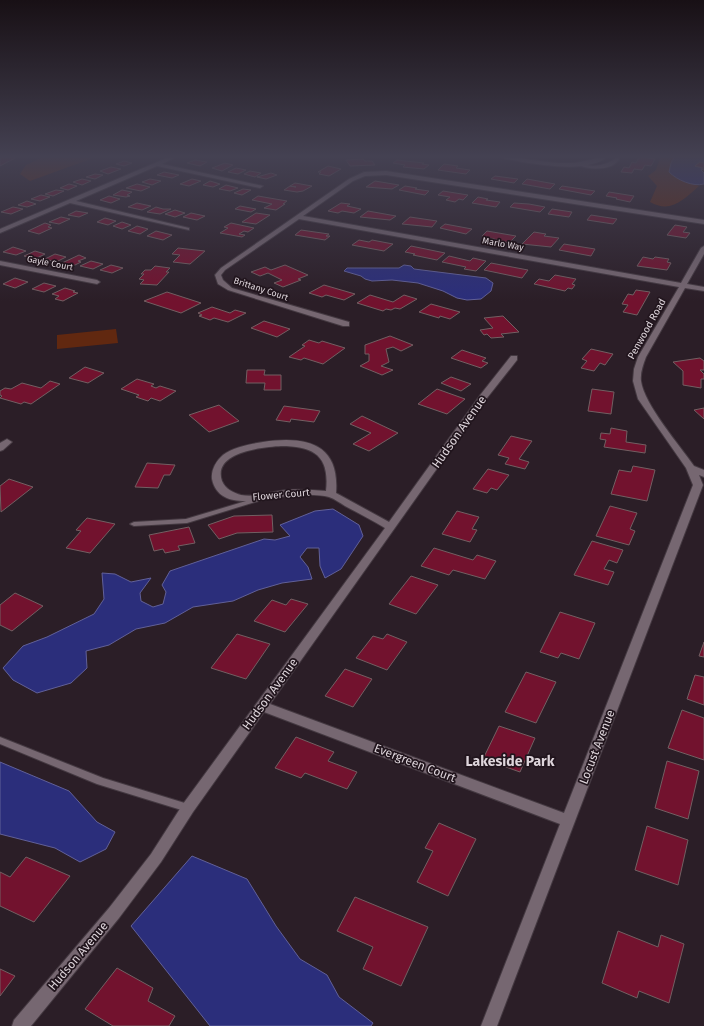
<svg xmlns="http://www.w3.org/2000/svg" width="704" height="1026" viewBox="0 0 704 1026" font-family="'Fira Sans',sans-serif">
<rect width="100%" height="100%" fill="#2b1e27"/>
<!-- green -->
<g fill="#612810">
<polygon points="43,157 96,157 30,181 20,174 26,165"/>
<path d="M660 157H674L671 163 675 177 699 186C684 199 671 214 650 202L657 186 648 176 656 170Z"/>
<polygon points="116,329 118,343 57,349 57,335"/>
</g>
<!-- water -->
<g fill="#2b2e7b" stroke="#616098">
<path d="M674 157H701L704 158V163L700 162 695 166 703 168 701 170 704 173V184C693 187 677 180 669 172L671 163Z"/>
<polygon points="404,265 411,266 414,269 486,278 493,283 491,291 481,299 467,300 457,298 443,291 418,283 392,280 372,281 365,279 361,276 344,271 347,268 399,268"/>
<polygon points="333,509 359,525 363,536 341,569 325,578 320,566 319,548 307,548 300,557 308,567 312,579 282,583 258,590 233,601 193,607 165,623 136,629 109,645 86,651 87,668 71,683 37,693 13,680 3,668 23,646 47,637 94,614 104,599 102,573 115,574 131,582 151,578 140,593 141,601 153,607 163,604 166,592 162,585 170,571 264,539 275,540 290,536 280,525 315,511"/>
<polygon points="0,762 69,791 97,822 115,832 106,849 80,862 55,848 0,834"/>
<polygon points="192,856 247,879 276,926 300,959 327,975 339,997 373,1023 371,1026 210,1026 131,926"/>
</g>
<!-- building -->
<g fill="#72122e" stroke="#725f62">
<polygon points="4,157 17,157 0,166 0,158"/>
<polygon points="639,157 655,159 651,166 645,165 642,170 634,169 632,173 621,172 624,167 629,168 632,162 636,163"/>
<polygon points="363,159 365,161 372,161 375,165 350,166 346,160"/>
<polygon points="195,160 207,162 200,166 187,163"/>
<polygon points="397,160 424,163 422,164 429,165 424,169 403,167 405,165 393,163"/>
<polygon points="124,161 132,163 124,166 116,164"/>
<polygon points="700,162 704,163 704,170 701,169 703,168 695,166"/>
<polygon points="225,163 233,165 222,171 212,168"/>
<polygon points="444,164 458,166 456,168 470,170 466,174 438,170"/>
<polygon points="328,166 341,169 329,176 319,174 321,172 318,172"/>
<polygon points="111,167 121,169 108,174 100,171"/>
<polygon points="236,168 246,170 238,174 228,172"/>
<polygon points="250,171 261,173 255,177 244,174"/>
<polygon points="164,172 179,175 172,178 157,175"/>
<polygon points="271,173 277,175 266,179 257,177"/>
<polygon points="95,174 103,175 95,179 86,177"/>
<polygon points="495,176 518,179 514,183 491,179"/>
<polygon points="82,179 91,181 82,185 73,182"/>
<polygon points="150,179 161,181 152,185 142,182"/>
<polygon points="192,179 201,181 189,186 180,184"/>
<polygon points="527,179 555,184 550,189 522,184"/>
<polygon points="210,181 220,184 213,187 203,185"/>
<polygon points="375,181 399,185 392,189 366,187"/>
<polygon points="295,183 312,186 303,191 297,192 284,190 290,186 296,187 290,186"/>
<polygon points="69,184 77,186 68,190 60,188"/>
<polygon points="137,184 150,187 141,191 126,188"/>
<polygon points="226,185 238,188 230,191 219,189"/>
<polygon points="405,186 417,188 415,189 429,191 425,195 399,190"/>
<polygon points="562,186 595,191 591,195 559,189"/>
<polygon points="243,189 251,190 242,195 234,193"/>
<polygon points="56,190 64,191 53,196 45,194"/>
<polygon points="122,190 132,192 127,195 130,196 126,197 113,195"/>
<polygon points="443,191 468,195 463,200 459,199 455,202 446,200 450,197 438,195"/>
<polygon points="609,192 634,196 630,202 616,199 617,198 606,196"/>
<polygon points="41,195 50,197 40,201 31,199"/>
<polygon points="109,196 120,199 111,203 100,200"/>
<polygon points="258,196 287,201 283,204 285,204 276,210 264,208 272,204 252,200"/>
<polygon points="478,197 488,199 486,200 500,202 496,207 472,203"/>
<polygon points="27,201 36,204 27,207 18,205"/>
<polygon points="137,203 151,206 142,210 128,207"/>
<polygon points="341,203 350,204 347,206 361,209 354,213 342,211 338,213 328,211"/>
<polygon points="514,203 529,204 545,207 540,212 510,207"/>
<polygon points="240,206 256,209 251,212 235,209"/>
<polygon points="13,207 23,209 11,214 1,212"/>
<polygon points="156,207 163,209 171,209 160,214 147,212"/>
<polygon points="552,209 572,212 569,217 548,214"/>
<polygon points="175,210 185,213 175,217 165,214"/>
<polygon points="76,211 88,213 79,217 68,215"/>
<polygon points="368,211 396,216 390,220 360,217"/>
<polygon points="191,213 205,216 197,220 183,217"/>
<polygon points="256,213 270,215 256,224 242,222"/>
<polygon points="591,215 617,219 613,224 587,220"/>
<polygon points="61,217 70,219 59,224 49,222"/>
<polygon points="410,217 437,221 432,227 402,224"/>
<polygon points="105,218 116,221 108,225 97,222"/>
<polygon points="122,222 131,225 122,229 113,226"/>
<polygon points="45,223 51,225 48,227 52,228 39,234 28,231"/>
<polygon points="231,223 254,228 248,232 244,231 239,234 245,235 242,237 220,233 228,228 224,227"/>
<polygon points="445,224 472,229 466,234 440,228"/>
<polygon points="675,225 687,227 683,232 690,233 686,238 667,235"/>
<polygon points="137,226 148,229 140,234 128,231"/>
<polygon points="301,230 329,234 326,236 330,236 325,240 295,235"/>
<polygon points="156,231 172,235 163,240 147,236"/>
<polygon points="487,231 516,236 509,243 482,236"/>
<polygon points="534,232 546,234 544,236 559,238 551,247 522,244"/>
<polygon points="359,240 369,242 372,240 393,244 384,251 352,245"/>
<polygon points="564,244 595,249 591,256 559,250"/>
<polygon points="411,246 445,253 437,260 413,255 415,254 405,252"/>
<polygon points="13,247 26,251 16,255 3,252"/>
<polygon points="178,248 205,251 190,264 173,262 180,255 172,254"/>
<polygon points="35,251 45,254 35,259 24,256"/>
<polygon points="55,254 66,257 56,262 45,259"/>
<polygon points="79,255 86,258 78,261 81,262 73,266 62,263"/>
<polygon points="449,256 470,261 473,258 486,261 476,271 464,269 466,267 442,262"/>
<polygon points="643,257 653,259 655,257 669,259 667,262 671,263 667,270 637,266"/>
<polygon points="91,261 103,264 93,269 80,266"/>
<polygon points="491,263 528,270 522,278 484,270"/>
<polygon points="111,265 123,268 112,273 100,270"/>
<polygon points="285,265 308,275 298,279 301,280 283,287 274,283 282,280 268,273 260,276 251,272 265,267 271,270"/>
<polygon points="155,266 170,268 166,272 169,272 157,285 140,284 144,280 139,279 144,274 141,274 145,270 151,270"/>
<polygon points="555,275 576,279 572,284 575,285 572,289 568,288 565,291 534,284 539,279 549,281"/>
<polygon points="15,278 28,282 15,288 3,284"/>
<polygon points="44,283 56,286 44,292 32,289"/>
<polygon points="324,285 355,294 344,300 326,295 322,297 309,293"/>
<polygon points="65,288 75,291 73,292 78,293 63,301 55,299 59,296 52,294"/>
<polygon points="636,290 650,292 637,315 623,312 628,305 622,304 628,294 633,295"/>
<polygon points="167,292 201,303 181,313 144,301"/>
<polygon points="370,295 393,302 404,295 417,299 400,309 395,308 391,310 386,309 383,311 357,303"/>
<polygon points="431,304 460,312 450,319 440,316 439,318 419,312"/>
<polygon points="212,307 230,313 235,310 246,313 228,322 214,318 210,320 199,316 202,315 198,313"/>
<polygon points="503,316 519,332 501,334 504,337 491,338 487,334 484,335 480,330 493,328 484,318"/>
<polygon points="264,321 290,329 277,337 251,328"/>
<polygon points="390,336 413,345 401,351 393,347 386,349 389,362 381,366 393,370 382,375 360,366 369,361 369,354 365,354 365,345"/>
<polygon points="309,340 319,343 322,341 345,348 323,364 304,358 301,360 289,357 305,346 302,345"/>
<polygon points="591,349 613,354 605,365 600,363 594,371 581,368 587,361 582,359"/>
<polygon points="462,350 486,358 482,361 488,363 481,368 451,358"/>
<polygon points="700,358 704,361 704,370 700,370 704,374 704,379 701,379 701,388 683,385 683,371 673,362"/>
<polygon points="85,367 104,373 88,383 69,378"/>
<polygon points="247,370 265,370 264,375 281,375 281,390 264,390 265,383 246,383"/>
<polygon points="451,377 471,384 461,391 441,383"/>
<polygon points="137,379 154,384 151,386 156,388 160,386 176,391 160,401 151,398 148,401 136,397 139,395 121,389"/>
<polygon points="50,381 60,384 31,404 24,402 21,404 0,398 2,396 0,395 0,391 5,388 11,389 22,383 41,388"/>
<polygon points="437,389 465,399 447,414 418,404"/>
<polygon points="592,389 614,392 611,414 588,411"/>
<polygon points="219,405 239,421 209,432 189,415"/>
<polygon points="284,406 314,410 320,411 314,422 291,419 290,422 276,420"/>
<polygon points="704,408 704,419 694,410"/>
<polygon points="362,416 398,433 369,451 353,444 371,433 350,424"/>
<polygon points="611,428 627,431 626,442 646,445 645,453 604,447 606,440 600,439 601,433 610,434"/>
<polygon points="511,436 532,441 519,459 529,462 525,469 505,464 509,458 498,455"/>
<polygon points="147,463 175,465 170,475 164,475 158,488 135,487"/>
<polygon points="633,466 655,470 647,501 611,494 619,470 631,472"/>
<polygon points="488,469 509,475 497,490 491,488 487,493 473,489"/>
<polygon points="9,479 33,487 1,512 0,486"/>
<polygon points="610,506 637,513 630,529 635,531 629,545 596,536"/>
<polygon points="457,511 479,517 472,529 477,530 470,542 442,534"/>
<polygon points="272,515 273,532 237,533 219,539 208,525 234,516"/>
<polygon points="87,518 115,524 90,553 66,548 81,531 76,530"/>
<polygon points="189,527 195,543 178,546 180,550 165,553 163,549 154,551 149,535"/>
<polygon points="592,541 623,550 617,563 609,560 604,569 614,572 608,585 574,575"/>
<polygon points="434,548 473,560 477,555 496,561 485,579 453,570 449,575 421,566"/>
<polygon points="411,576 438,585 416,614 389,604"/>
<polygon points="15,593 43,606 12,631 0,625 0,605"/>
<polygon points="291,599 308,604 285,632 254,621 272,600 286,605"/>
<polygon points="560,612 595,623 579,659 561,653 558,658 540,652"/>
<polygon points="237,634 270,644 246,679 211,668"/>
<polygon points="387,634 407,642 387,670 356,658 373,636 383,639"/>
<polygon points="704,642 704,657 699,656"/>
<polygon points="345,669 372,679 353,707 325,696"/>
<polygon points="526,672 556,682 536,723 505,712"/>
<polygon points="695,675 704,677 704,705 687,699"/>
<polygon points="682,710 704,718 704,760 668,748"/>
<polygon points="499,726 535,738 520,772 483,759"/>
<polygon points="296,737 334,752 328,761 357,772 347,789 305,773 301,778 275,768"/>
<polygon points="667,761 699,771 688,819 655,808"/>
<polygon points="439,823 476,839 448,896 417,882 433,851 425,848"/>
<polygon points="647,826 688,840 678,885 635,870"/>
<polygon points="26,857 70,876 34,922 0,906 0,872 10,877"/>
<polygon points="355,897 428,927 401,986 363,969 373,947 337,931"/>
<polygon points="618,931 658,947 661,935 684,944 669,1003 639,991 637,998 602,983"/>
<polygon points="117,968 153,988 148,1001 175,1016 169,1026 113,1026 85,1009"/>
<polygon points="0,969 15,976 0,996"/>
</g>
<g fill="none" stroke-linecap="round" stroke-linejoin="round">
<defs>
<g id="lane">
<path d="M616 157H620C615 172 587 170 576 164L578 163C592 167 602 167 615 159Z"/>
<polygon points="263,496 266,498 265,499 187,523 134,526 130,524 134,522 186,519"/>
<polygon points="0,737 103,778 188,804 191,805 193,808 191,811 188,812 97,784 0,744"/>
</g>
<g id="street">
<polygon points="169,157 176,157 162,164 263,186 260,188 157,166 76,201 189,228 189,230 70,203 0,233 0,229"/>
<path d="M501 157C524 157 547 164 570 163 583 163 595 157 607 157 587 173 546 165 522 162 516 160 507 160 501 157Z"/>
<path d="M386 171 704 220V224L386 175 365 176 353 181 303 216 681 283 701 248 704 246V254L687 284 704 287V291L685 288 646 357C643 365 640 373 641 381 644 404 680 446 694 466L704 470V477L699 475 703 485 497 1026H481L560 824 264 712 193 812 161 862 119 918 31 1026H12L14 1020 109 908 151 854 183 804 385 528C372 520 358 513 345 506 340 503 335 499 329 497 319 494 298 495 287 496 265 498 219 513 212 479 211 470 216 461 223 455 233 447 250 444 263 442 304 436 340 442 336 493L389 522 481 394 511 356H517V360L487 398 270 704 564 813 693 485 686 468 638 399 633 381 634 369 638 357 679 287 299 219 225 270 221 275 223 280 232 288 349 322V326H343L228 290 218 284 215 275 221 268 349 179 364 172ZM281 446C314 446 330 456 326 491 313 490 300 489 287 490 272 491 257 498 241 495 234 493 225 489 222 481 212 452 263 447 281 446Z"/>
<polygon points="0,261 97,280 100,282 97,284 0,265"/>
<polygon points="7,439 12,442 3,450 0,451 0,443"/>
</g>
</defs>
<!-- lane casing -->
<use href="#lane" stroke="#443941" stroke-width="2"/>
<!-- street casing -->
<use href="#street" stroke="#443941" stroke-width="2"/>
<!-- lane -->
<use href="#lane" fill="#766771" fill-rule="evenodd"/>
<!-- street -->
<use href="#street" fill="#766771" fill-rule="evenodd"/>
</g>
<!-- sky -->
<linearGradient id="sky" x2="0" y2="1"><stop stop-color="#181015"/><stop offset="0.52" stop-color="#444152"/><stop offset="1" stop-color="#444152" stop-opacity="0"/></linearGradient>
<rect width="704" height="301" fill="url(#sky)"/>
<g text-anchor="middle" dominant-baseline="central" stroke-width="3.5" stroke-linejoin="round" paint-order="stroke">
<!-- far-street labels -->
<g font-size="9" fill="#ded5db" stroke="#21151d">
<text transform="translate(503 244) rotate(10)">Marlo Way</text>
<text transform="translate(50 263) rotate(11)">Gayle Court</text>
<text transform="translate(261 289) rotate(18)">Brittany Court</text>
</g>
<!-- street labels -->
<g font-size="10" fill="#ded5db" stroke="#21151d">
<text transform="translate(647 329) rotate(-61)">Penwood Road</text>
<text transform="translate(281 495) rotate(-5)">Flower Court</text>
</g>
<!-- near-street labels -->
<g font-size="12" fill="#ded5db" stroke="#21151d">
<text transform="translate(459 432) rotate(-55)">Hudson Avenue</text>
<text transform="translate(270 694) rotate(-54)">Hudson Avenue</text>
<text transform="translate(597 747) rotate(-69)">Locust Avenue</text>
<text transform="translate(415 763) rotate(21)">Evergreen Court</text>
<text transform="translate(78 956) rotate(-50)">Hudson Avenue</text>
</g>
<!-- near-quarter labels -->
<g font-size="14" font-weight="bold" fill="#ded5db" stroke="#21151d">
<text x="510" y="761">Lakeside Park</text>
</g>
</g>
</svg>
